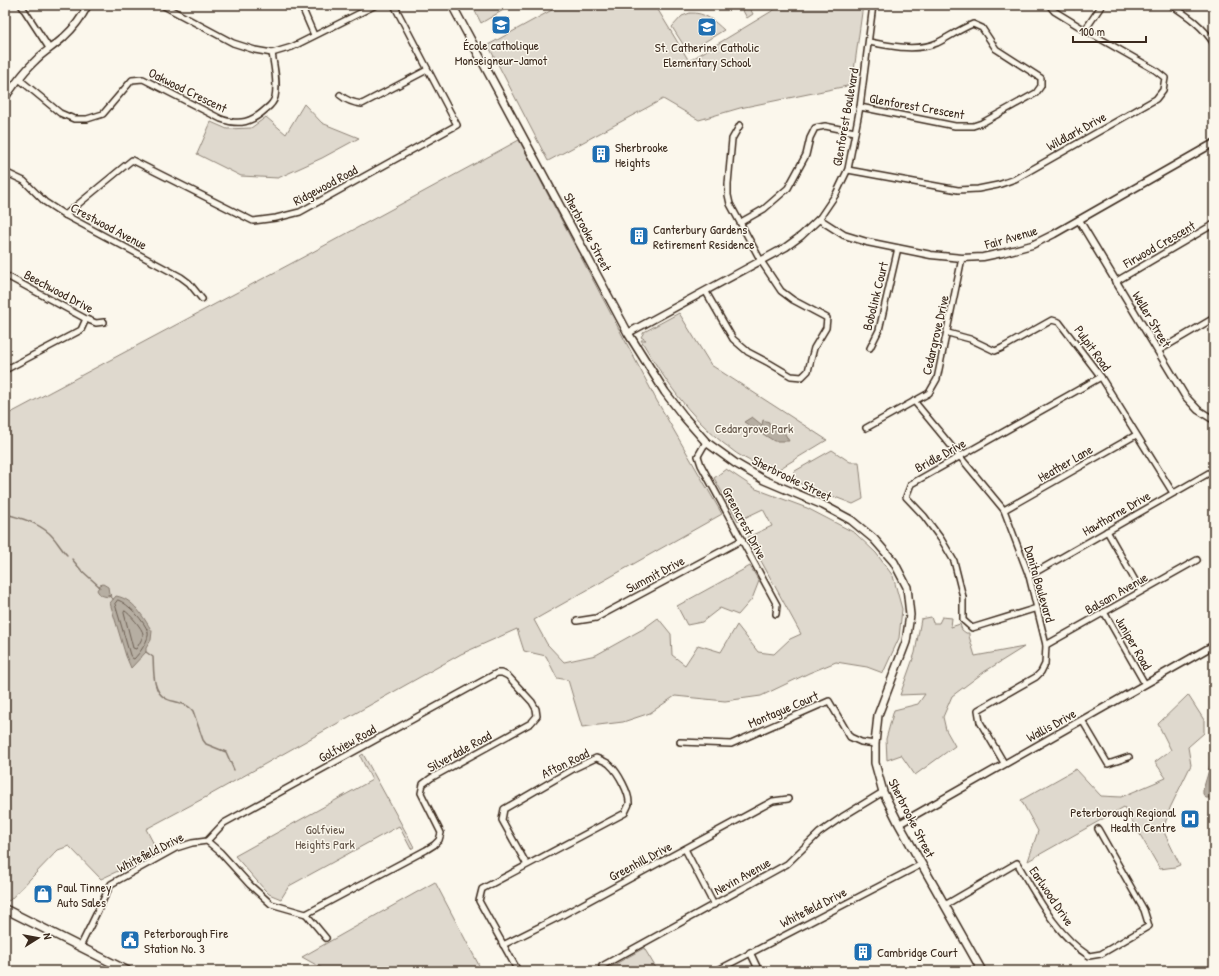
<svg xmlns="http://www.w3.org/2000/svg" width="1219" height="976" viewBox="0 0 1219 976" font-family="'Patrick Hand',sans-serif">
<rect width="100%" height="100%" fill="#fbf7ec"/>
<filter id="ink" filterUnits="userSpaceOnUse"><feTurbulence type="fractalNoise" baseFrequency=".025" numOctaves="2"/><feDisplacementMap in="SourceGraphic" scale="8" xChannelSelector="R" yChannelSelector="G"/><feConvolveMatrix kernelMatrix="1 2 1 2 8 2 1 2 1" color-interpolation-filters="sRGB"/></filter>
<g filter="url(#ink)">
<!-- green -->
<g fill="#dfd9ce" stroke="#8d8276">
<polygon points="472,5 512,5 481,23"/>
<polygon points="561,5 655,5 689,61 782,5 863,5 852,85 740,108 699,120 663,99 548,161 488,45"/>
<polygon points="745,5 748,5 753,14 747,18 741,7"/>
<path d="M690 13C705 12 714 21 724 30L688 52 672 27 682 16Z"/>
<polygon points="304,104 322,123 359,138 322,158 278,178 241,176 197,154 211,122 227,129 251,128 266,117 286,134"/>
<polygon points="519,140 657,401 722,514 534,620 547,644 564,662 596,655 643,629 658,618 671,634 672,655 685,665 698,645 721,652 737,625 758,652 774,654 790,639 801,634 748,537 772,526 763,509 738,521 714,478 726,469 756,489 807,508 855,533 876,553 893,576 902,609 899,638 883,673 867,667 836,662 809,673 761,696 725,701 675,696 650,713 623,722 582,727 568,680 557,678 546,656 524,651 517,629 461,654 208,796 146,829 158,852 101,879 69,846 58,850 9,901 5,899 5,416 309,254"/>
<path d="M679 313 711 365 827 440 774 472C763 467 751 462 741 456 735 453 729 447 723 443 688 415 664 379 641 340H646L641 337 644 332Z"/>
<polygon points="832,450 850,462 859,462 863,499 853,504 791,480 795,471"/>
<polygon points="750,566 759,581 752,599 738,615 720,608 702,622 687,625 677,606"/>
<polygon points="931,617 933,623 939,623 942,617 952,618 951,627 960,624 962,630 966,633 969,633 969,636 975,656 1024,647 984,672 952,696 943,717 946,730 955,746 915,775 901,755 887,760 886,739 894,710 918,704 925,694 900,695 915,653 921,619"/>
<polygon points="1188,695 1204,720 1204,733 1188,747 1191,765 1170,808 1163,830 1180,865 1175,867 1160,869 1124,807 1028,861 1038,831 1021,800 1076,769 1101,796 1121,797 1166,778 1155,762 1171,750 1158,724"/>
<polygon points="363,754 414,847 411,849 399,826 289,886 281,899 269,894 264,889 235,856 372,780 360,756"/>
<polygon points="435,882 482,971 327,971 302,957"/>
<polygon points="644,948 656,968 650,971 603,971"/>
</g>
<!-- water -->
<g fill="#b6aea2" stroke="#85796d">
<polygon points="752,417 762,425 763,420 769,422 770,428 784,432 789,441 774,441 744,422"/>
<path d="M103 584 108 587 109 593 111 595 109 597C103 596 100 596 97 590L100 585Z"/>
<path d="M116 596C134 599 143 617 152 631L151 640 146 648V652L131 668 126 656 110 603Z"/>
<polygon points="1211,763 1214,768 1214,779 1211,782 1212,784 1214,783 1213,786 1214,797 1213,798 1206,798 1203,794 1203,790"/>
</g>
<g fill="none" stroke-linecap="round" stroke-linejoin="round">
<!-- shore -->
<g stroke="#6c5f53" stroke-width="1">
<path d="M118 600C128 603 145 622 148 632 150 639 139 654 134 659L132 658 130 655 115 604Z"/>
<path d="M125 611C129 613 143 629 143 634 143 638 138 646 136 649L133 648 124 613Z"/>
</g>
<!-- stream -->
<g stroke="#85796d" stroke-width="1.5">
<path d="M5 514C21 518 36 522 49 533 56 539 60 548 67 555"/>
<polyline points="72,559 81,570 100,587"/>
<polyline points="108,595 113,599"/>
<path d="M146 652 153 657C154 670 152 691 165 698 169 701 175 701 180 703 186 705 189 706 193 711L203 740 206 744 226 752 234 770"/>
</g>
<defs>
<g id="minor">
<polyline points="21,5 49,48"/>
<polyline points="162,5 233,43 255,50 272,53 292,47 376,5"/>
<polyline points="301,5 314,35"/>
<path d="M1171 5C1188 16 1203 26 1214 44"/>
<polyline points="1085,30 1102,5"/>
<path d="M19 79 60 113 74 119H87L103 114 132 80 143 79 221 119C240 126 252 122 266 109 270 106 274 101 275 97 278 83 274 66 272 53"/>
<path d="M340 95C347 101 353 103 362 104L427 70"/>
<path d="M860 107 955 126H973L982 123 1036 93 1041 86V78L996 49 982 28 973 24C960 29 949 37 937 43 915 52 891 46 869 42"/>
<polyline points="848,170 958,190 978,189 998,185 1015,179 1156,99 1163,90 1165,78 1155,70 1085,30 1054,11 1049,5"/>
<polyline points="5,172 24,181 45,202 65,215 181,277 189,283 202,299"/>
<polyline points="65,215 132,160 253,221 276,218 300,212 457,125 394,5"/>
<polyline points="819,219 836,194 848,169 860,107 873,5"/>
<polyline points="741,222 764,209 788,188 806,155 810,138 815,128 825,126 855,132"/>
<polyline points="5,277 7,276 86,319 96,323 104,322"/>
<polyline points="1115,282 1214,224"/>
<polyline points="706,292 733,339 748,352 769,363 791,376 802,377 808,371 814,348 826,328 827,318 793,300 781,291 761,261 730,204 728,195 728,184 732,139 740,125"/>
<polyline points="948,333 970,339 995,351 1002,348 1052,320 1059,322 1101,377 1173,493"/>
<polyline points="870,348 879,330 898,248"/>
<polyline points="1158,351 1214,318"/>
<polyline points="5,370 81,330 86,319"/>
<polyline points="914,401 1004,510 1029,576 1046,645 1045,664 1041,672 1036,677 978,710 980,722 1004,763"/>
<polyline points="866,428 929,393 937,379 962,258"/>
<polyline points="706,442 698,456 701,465 777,605 776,614"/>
<polyline points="1004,510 1136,435"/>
<polyline points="1107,531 1141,591"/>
<polyline points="1029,576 1214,470"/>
<polyline points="1037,608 972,628 963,620 963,597 954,561 941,539 924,516 906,497 911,484 1101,377"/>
<polyline points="1104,612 1145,684"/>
<polyline points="577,621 596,618 742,540"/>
<polyline points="1046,645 1197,560"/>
<polyline points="1082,720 1108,764 1129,757"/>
<polyline points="680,742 731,744 829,701 850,737 861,742 875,744"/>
<polyline points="207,841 224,823 497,673 502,673 508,676 532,702 536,709 537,716 531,723 431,778 423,784 421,793 441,833 439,840 434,845 426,850 306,914"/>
<polyline points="685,849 714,905"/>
<path d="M945 905 1017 863C1037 896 1056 935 1089 956L1101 954 1149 926 1144 910 1098 829"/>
<polyline points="503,945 559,917 773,801 788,799"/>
<polyline points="80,947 111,884 176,848 192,843 207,841 220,852 250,885 271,904 306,914 326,938"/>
<polyline points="750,952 759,971"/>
<polyline points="602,966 787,864 819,833 842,817 883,792"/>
<path d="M518 971 479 901 482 889 625 813C626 810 628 807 629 804 630 794 618 772 610 765 606 761 601 760 596 758L573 769 504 809 502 820 527 865"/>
<polyline points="716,971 922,864"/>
</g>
<g id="tertiary">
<path d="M5 98C14 85 23 72 35 61 43 52 55 46 64 37 74 28 82 17 88 5"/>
<polyline points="1079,220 1185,396 1198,410 1214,420"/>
<polyline points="628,333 786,247 801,236 819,219 844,235 867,242 931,255 962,258 983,257 1002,253 1032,245 1054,234 1214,143"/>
<polyline points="899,824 1214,645"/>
</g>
<g id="secondary">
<polyline points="452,5 628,333 665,392 685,418 706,442 735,463 764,480 823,505 851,520 874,539 894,562 907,587 910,615 906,642 878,715 875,744 875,763 883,792 899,824 982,971"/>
<polyline points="5,909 128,971"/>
</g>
</defs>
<!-- minor casing -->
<use href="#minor" stroke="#3b2a1e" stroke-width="8"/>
<!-- tertiary casing -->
<use href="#tertiary" stroke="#3b2a1e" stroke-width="9"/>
<!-- secondary casing -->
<use href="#secondary" stroke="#3b2a1e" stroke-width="10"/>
<!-- minor -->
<use href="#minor" stroke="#fbf7ec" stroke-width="5"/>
<!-- tertiary -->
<use href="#tertiary" stroke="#fbf7ec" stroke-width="6"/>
<!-- secondary -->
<use href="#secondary" stroke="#fbf7ec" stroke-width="7"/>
</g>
</g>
<!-- icons -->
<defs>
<symbol id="school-square" viewBox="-11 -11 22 22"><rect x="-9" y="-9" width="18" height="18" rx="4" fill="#1f6fb2" stroke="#fbf7ec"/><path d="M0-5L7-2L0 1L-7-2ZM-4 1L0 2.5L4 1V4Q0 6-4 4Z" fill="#fff"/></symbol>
<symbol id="building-square" viewBox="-11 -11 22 22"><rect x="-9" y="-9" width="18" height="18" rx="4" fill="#1f6fb2" stroke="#fbf7ec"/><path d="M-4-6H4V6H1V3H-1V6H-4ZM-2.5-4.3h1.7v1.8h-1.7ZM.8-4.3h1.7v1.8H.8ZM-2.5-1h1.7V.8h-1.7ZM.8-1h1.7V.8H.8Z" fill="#fff"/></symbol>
<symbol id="hospital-square" viewBox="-11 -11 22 22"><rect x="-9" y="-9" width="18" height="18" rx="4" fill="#1f6fb2" stroke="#fbf7ec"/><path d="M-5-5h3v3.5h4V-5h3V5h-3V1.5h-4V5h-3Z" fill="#fff"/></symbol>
<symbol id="shop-square" viewBox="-11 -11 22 22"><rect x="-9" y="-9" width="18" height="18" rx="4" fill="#1f6fb2" stroke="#fbf7ec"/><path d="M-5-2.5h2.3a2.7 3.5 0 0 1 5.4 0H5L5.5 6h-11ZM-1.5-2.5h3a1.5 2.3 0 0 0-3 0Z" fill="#fff"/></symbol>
<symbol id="civic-square" viewBox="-11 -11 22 22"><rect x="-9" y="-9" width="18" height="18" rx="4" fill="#1f6fb2" stroke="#fbf7ec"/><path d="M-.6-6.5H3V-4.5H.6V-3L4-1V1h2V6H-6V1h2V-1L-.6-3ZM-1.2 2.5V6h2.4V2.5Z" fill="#fff"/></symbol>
</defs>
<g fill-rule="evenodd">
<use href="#school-square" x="490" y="14" width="22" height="22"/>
<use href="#school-square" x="696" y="16" width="22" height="22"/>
<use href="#building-square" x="590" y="143" width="22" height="22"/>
<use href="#building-square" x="628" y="225" width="22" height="22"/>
<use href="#hospital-square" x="1179" y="808" width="22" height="22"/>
<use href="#shop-square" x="32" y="883" width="22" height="22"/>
<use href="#civic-square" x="119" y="929" width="22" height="22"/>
<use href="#building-square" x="852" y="941" width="22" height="22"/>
</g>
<g text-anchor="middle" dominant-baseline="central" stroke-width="3" stroke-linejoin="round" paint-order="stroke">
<!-- poi labels -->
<g font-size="13" fill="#3b2a1e" stroke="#fbf7ec" text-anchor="start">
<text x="501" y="45" text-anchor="middle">École catholique<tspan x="501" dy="15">Monseigneur-Jamot</tspan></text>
<text x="707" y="47" text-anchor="middle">St. Catherine Catholic<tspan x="707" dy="15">Elementary School</tspan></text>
<text x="615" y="147">Sherbrooke<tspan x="615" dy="15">Heights</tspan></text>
<text x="653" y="229">Canterbury Gardens<tspan x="653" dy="15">Retirement Residence</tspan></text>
<text x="1176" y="812" text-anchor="end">Peterborough Regional<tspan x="1176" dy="15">Health Centre</tspan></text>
<text x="57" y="887">Paul Tinney<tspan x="57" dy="15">Auto Sales</tspan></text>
<text x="144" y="933">Peterborough Fire<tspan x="144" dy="15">Station No. 3</tspan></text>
<text x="877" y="952">Cambridge Court</text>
</g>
<!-- street labels -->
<g font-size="13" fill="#3b2a1e" stroke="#fbf7ec">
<text transform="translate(188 90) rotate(26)">Oakwood Crescent</text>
<text transform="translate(917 106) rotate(10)">Glenforest Crescent</text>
<text transform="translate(845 117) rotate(-80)">Glenforest Boulevard</text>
<text transform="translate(1076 131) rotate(-29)">Wildlark Drive</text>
<text transform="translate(325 185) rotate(-28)">Ridgewood Road</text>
<text transform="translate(109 226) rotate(28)">Crestwood Avenue</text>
<text transform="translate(588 232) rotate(62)">Sherbrooke Street</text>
<text transform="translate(1011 237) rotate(-16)">Fair Avenue</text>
<text transform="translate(1159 244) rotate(-30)">Firwood Crescent</text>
<text transform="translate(59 291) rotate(28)">Beechwood Drive</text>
<text transform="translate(875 296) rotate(-76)">Bobolink Court</text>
<text transform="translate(1152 319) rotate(59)">Weller Street</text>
<text transform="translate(935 335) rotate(-77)">Cedargrove Drive</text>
<text transform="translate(1093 348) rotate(54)">Pulpit Road</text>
<text transform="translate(940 455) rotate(-29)">Bridle Drive</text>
<text transform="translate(1065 463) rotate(-30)">Heather Lane</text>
<text transform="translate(792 478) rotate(26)">Sherbrooke Street</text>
<text transform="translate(1116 513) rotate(-30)">Hawthorne Drive</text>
<text transform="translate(745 523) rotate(62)">Greencrest Drive</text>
<text transform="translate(655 574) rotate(-28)">Summit Drive</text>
<text transform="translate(1040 584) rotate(74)">Danita Boulevard</text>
<text transform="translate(1116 593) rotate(-30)">Balsam Avenue</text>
<text transform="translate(1134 643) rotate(60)">Juniper Road</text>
<text transform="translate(783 709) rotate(-23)">Montague Court</text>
<text transform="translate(1051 725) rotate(-29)">Wallis Drive</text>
<text transform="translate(347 743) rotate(-29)">Golfview Road</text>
<text transform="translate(459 751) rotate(-29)">Silverdale Road</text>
<text transform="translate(565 763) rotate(-26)">Afton Road</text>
<text transform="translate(912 818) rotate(63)">Sherbrooke Street</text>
<text transform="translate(150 852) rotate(-27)">Whitefield Drive</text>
<text transform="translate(640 861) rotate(-28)">Greenhill Drive</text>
<text transform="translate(742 876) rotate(-29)">Nevin Avenue</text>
<text transform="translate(1052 896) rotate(56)">Earlwood Drive</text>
<text transform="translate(813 907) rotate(-27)">Whitefield Drive</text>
</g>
<!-- park labels -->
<g font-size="13" fill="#64564a" stroke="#fbf7ec">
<text x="754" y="428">Cedargrove Park</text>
<text x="325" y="829">Golfview<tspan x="325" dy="15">Heights Park</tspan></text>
</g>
</g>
<!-- margin -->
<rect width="1219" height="976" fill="none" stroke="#fbf7ec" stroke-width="20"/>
<rect x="10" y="10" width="1199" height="956" fill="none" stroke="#3b2a1e" stroke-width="1.5" filter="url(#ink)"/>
<!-- north arrow -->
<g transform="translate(38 938) rotate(79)" stroke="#fbf7ec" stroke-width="3" paint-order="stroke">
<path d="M0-3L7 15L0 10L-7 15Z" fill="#3b2a1e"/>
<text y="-6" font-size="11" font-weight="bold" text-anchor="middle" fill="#3b2a1e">N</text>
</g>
<!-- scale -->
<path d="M1073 36v6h73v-6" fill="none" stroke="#3b2a1e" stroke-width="2"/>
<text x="1079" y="36" font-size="12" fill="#3b2a1e" stroke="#fbf7ec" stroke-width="3" paint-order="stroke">100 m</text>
</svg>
